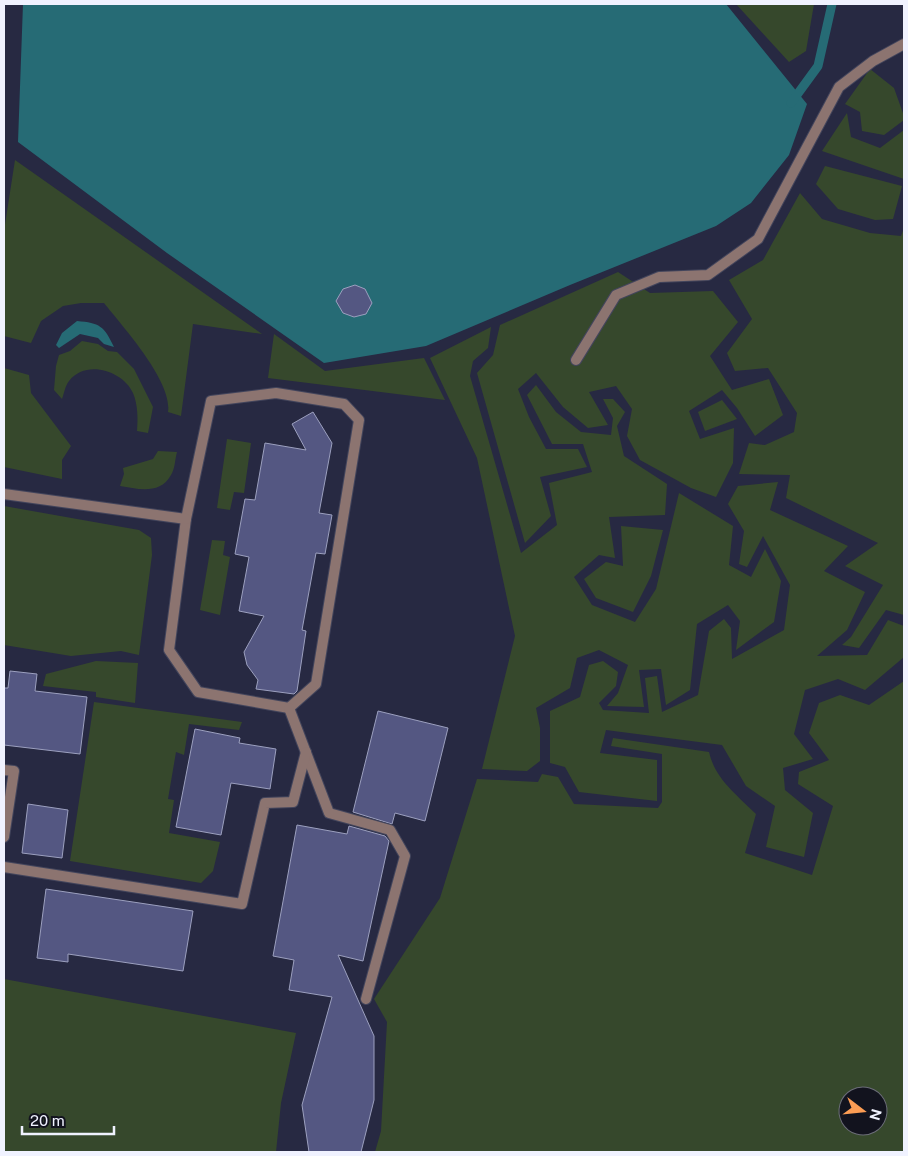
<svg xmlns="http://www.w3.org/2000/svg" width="908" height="1156" viewBox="0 0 908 1156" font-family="'Public Sans',sans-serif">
<rect width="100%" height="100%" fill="#272942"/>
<!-- green -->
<g fill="#36482c" fill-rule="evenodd">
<polygon points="736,4 814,4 806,51 789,62"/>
<polygon points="870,69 894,88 904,116 904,120 884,135 862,131 860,112 845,104"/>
<polygon points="847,113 851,137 880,148 904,130 904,179 822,151"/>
<path d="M15 160 262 334 193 324 181 416 168 412C173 382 123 327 104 303H81L63 306 41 321 31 343 4 336V231Z"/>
<polygon points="825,166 902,186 893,219 875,220 838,209 816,184"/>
<polygon points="800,193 822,219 870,233 901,236 904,228 904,615 886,610 859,648 842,645 851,637 883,585 845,566 878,543 786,498 790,475 739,474 749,443 765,445 794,432 797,413 768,368 735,371 727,353 752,319 729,280 763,260"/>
<polygon points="618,272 650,293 713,291 738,322 710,356 732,390 769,379 783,415 755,436 737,408 722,390 689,411 700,439 734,428 733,463 716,497 691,488 640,460 627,436 632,409 616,386 589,392 608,425 588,428 563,407 536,373 518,389 529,417 546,449 578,449 587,467 540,477 551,516 525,543 477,373 493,355 500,325"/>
<polygon points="491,327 488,348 473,361 470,376 521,553 557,525 549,483 592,472 583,444 552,444 527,395 536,385 556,412 581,432 611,435 613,418 603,399 613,399 625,412 617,426 624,456 667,484 665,515 609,517 615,558 599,555 574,577 592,605 635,622 656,589 679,493 733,526 729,565 751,577 765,549 781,581 774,622 736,650 740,621 728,605 697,624 690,690 666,705 661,669 639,670 644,707 607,706 618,693 628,665 599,650 577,658 570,688 536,708 540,728 540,761 527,771 482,769 515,636 477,458 430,358"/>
<polygon points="274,334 325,371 424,358 445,400 268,378"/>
<path d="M82 341 98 344 108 351 117 352 134 369 153 407 148 433 137 431C138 419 138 405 133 393 123 371 86 359 69 381 65 386 64 394 62 399L54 390 56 366 59 355 70 351Z"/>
<polygon points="4,368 29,375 31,393 71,446 62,460 62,479 4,467"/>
<polygon points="722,400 737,419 705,431 698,412"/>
<polygon points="227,439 251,443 244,493 234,492 230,510 217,508"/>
<path d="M158 451 177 452C175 459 175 469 171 475 160 495 138 489 120 486L124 474 123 468 153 459Z"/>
<polygon points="778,482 770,510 848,546 824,571 865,592 847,630 817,656 867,655 888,620 904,626 904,657 865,690 838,679 805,690 794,734 813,759 783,768 785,790 813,813 804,857 766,847 775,806 746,786 722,745 606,730 600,753 657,760 657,801 579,792 565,767 550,763 550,711 580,697 589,665 603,661 618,672 616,686 599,703 603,710 649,713 645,678 657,676 662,712 698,695 709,631 724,619 731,628 732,659 784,630 790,585 763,536 747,567 739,564 744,531 728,504 738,486"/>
<polygon points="4,506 139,530 151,538 152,555 139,655 121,651 71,656 4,645"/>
<polygon points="621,526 663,530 651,576 633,612 596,598 584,579 606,562 623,566"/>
<polygon points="212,540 225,541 223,555 230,557 220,615 200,610"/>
<polygon points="96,661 138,663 135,703 96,697 96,692 43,686 46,674"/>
<path d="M904 681V1152H375L381 1131 387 1022 374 999 440 898 477 779 538 782 542 774 558 777 574 804 658 808 662 802V754L611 746 613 738 709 752C715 779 737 795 756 814L745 853 812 875 833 806 798 784 799 772 829 760 809 733 819 703 840 695 869 705ZM848 1096H878V1126H848Z"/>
<polygon points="94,702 242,722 239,730 189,724 184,755 176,752 168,799 174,800 169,833 220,842 213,871 201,883 70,861"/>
<polygon points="4,979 296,1033 281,1103 276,1152 4,1152"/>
</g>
<!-- water -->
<g fill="#266b75">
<polygon points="23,4 726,4 807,104 789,155 751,203 716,226 570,285 426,346 324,363 167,253 18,142"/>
<path d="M77 321C100 323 104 326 114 347L104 344 98 338 80 334 59 348 56 345 62 333Z"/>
</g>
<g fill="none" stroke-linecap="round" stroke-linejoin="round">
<!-- stream -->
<polyline stroke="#266b75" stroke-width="9" points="791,103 818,66 832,4"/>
</g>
<!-- building -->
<g fill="#545782" stroke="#9ca0bf">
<polygon points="355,285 365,289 372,303 366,314 354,317 343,313 336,301 343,289"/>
<polygon points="313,412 332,443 319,513 332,515 325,554 316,553 302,630 306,631 297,691 294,694 256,689 258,680 247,665 244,652 264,616 239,611 249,557 235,554 245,499 255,500 265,443 306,450 292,424"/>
<polygon points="10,671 37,674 35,691 87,697 80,754 4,745 4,688 8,688"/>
<polygon points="378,711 448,728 425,821 395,813 392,824 353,812"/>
<polygon points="195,729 240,738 239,743 276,749 270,789 231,783 221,835 176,827"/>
<polygon points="28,804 68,810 62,858 22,853"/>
<polygon points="297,825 347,834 349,826 385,836 389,841 363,961 338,955 374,1036 374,1100 361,1152 309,1152 302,1105 332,997 289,990 294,960 273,956"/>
<polygon points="46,889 193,911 183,971 68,954 68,962 37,958"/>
</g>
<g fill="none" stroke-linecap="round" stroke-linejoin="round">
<defs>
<g id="service">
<polyline points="576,360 616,295 659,277 708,275 758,239 839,87 873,61 904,44"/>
<polygon points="276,393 344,404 359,420 316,684 289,708 198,692 169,650 186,519 211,401"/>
<polyline points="4,494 186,519"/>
<polyline points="289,708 329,813 390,830 405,856 366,999"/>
<polyline points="4,770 14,771 4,837"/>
<polyline points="4,867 242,904 265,803 293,802 306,752"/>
</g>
</defs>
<!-- service casing -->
<use href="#service" stroke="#43455c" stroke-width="12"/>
<!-- service -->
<use href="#service" stroke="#8c7470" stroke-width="10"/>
</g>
<!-- border -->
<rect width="908" height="1156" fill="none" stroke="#f0f2ff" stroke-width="10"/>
<!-- north arrow -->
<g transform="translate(863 1111) rotate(106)"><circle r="24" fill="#12131e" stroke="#6b6c78"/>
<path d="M0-4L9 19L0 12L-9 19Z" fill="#fc9d54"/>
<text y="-8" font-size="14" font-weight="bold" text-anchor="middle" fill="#f0f2ff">N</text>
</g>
<!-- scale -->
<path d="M22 1126v8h92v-8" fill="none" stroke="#f0f2ff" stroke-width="2.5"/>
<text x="30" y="1126" font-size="15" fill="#f0f2ff" stroke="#12131e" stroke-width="4" paint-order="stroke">20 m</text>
</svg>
